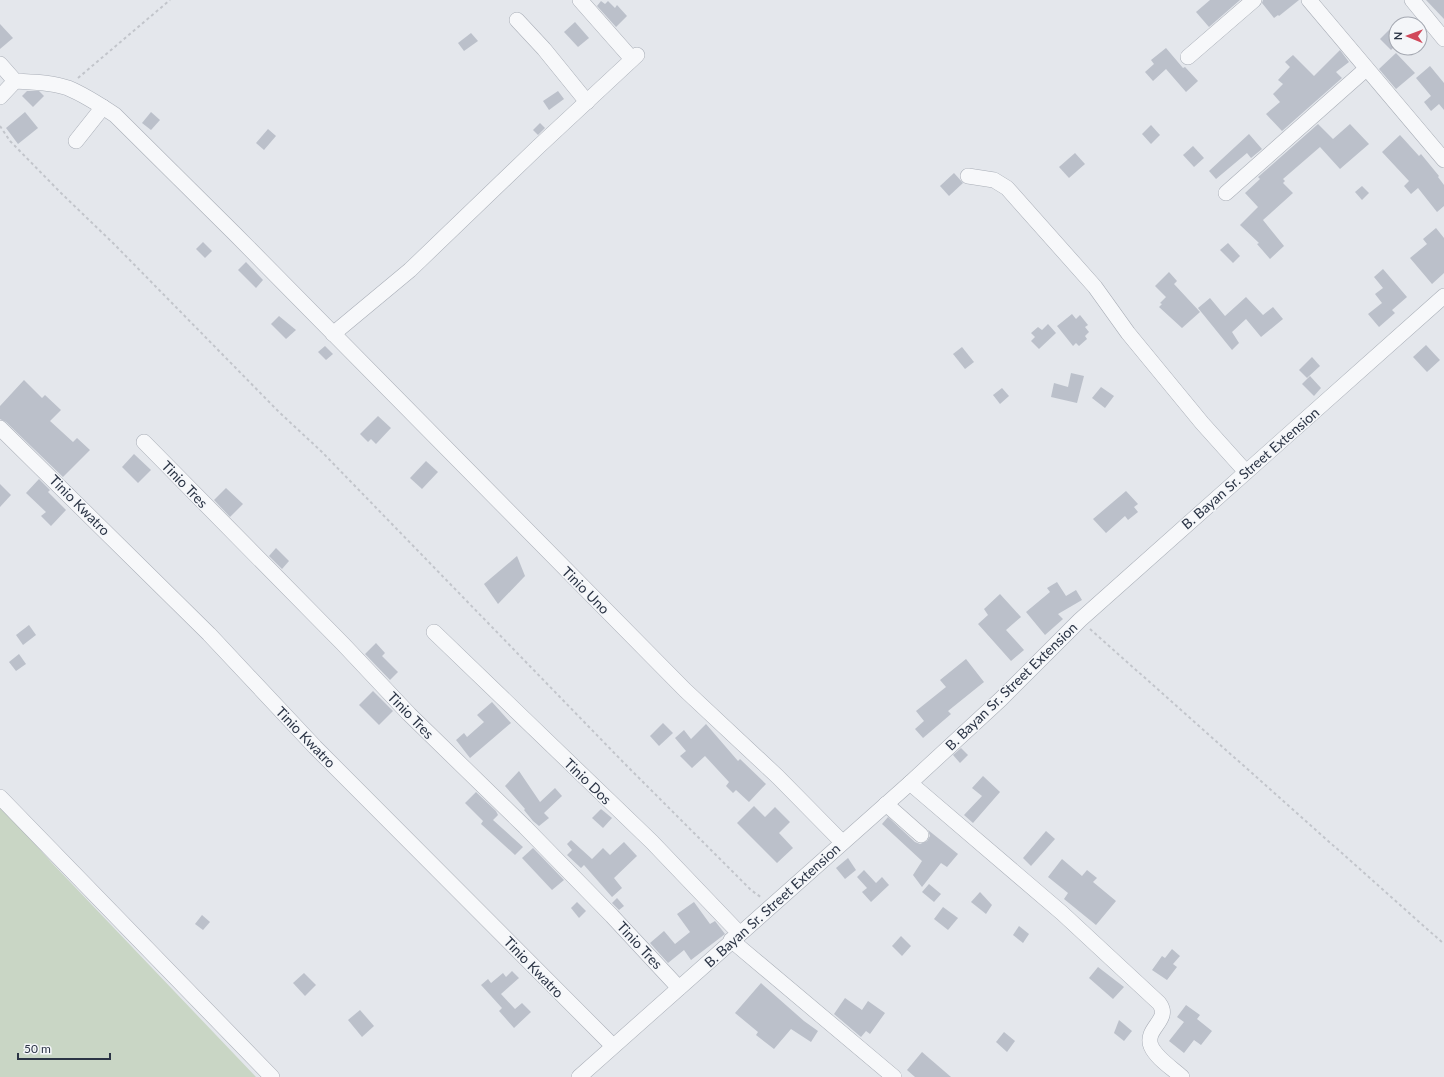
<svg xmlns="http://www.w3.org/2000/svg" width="1444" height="1077" viewBox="0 0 1444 1077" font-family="Lato,sans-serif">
<rect width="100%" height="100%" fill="#e4e7ec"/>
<!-- green -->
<polygon fill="#c9d6c5" points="0,805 52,863 256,1077 0,1077"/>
<!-- building -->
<g fill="#bbc0ca">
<polygon points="1210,0 1240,0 1209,27 1196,12"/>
<polygon points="1263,0 1299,0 1279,16 1278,15 1274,18 1262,3"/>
<polygon points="1426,0 1444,0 1444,19"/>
<polygon points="601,1 605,4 608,1 615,8 617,5 627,16 616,27 597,6"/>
<polygon points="575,22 589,38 578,47 564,32"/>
<polygon points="1396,23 1396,45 1391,50 1380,39"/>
<polygon points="0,24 13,38 0,49"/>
<polygon points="471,33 478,41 464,51 458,43"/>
<polygon points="1166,48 1183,68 1185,67 1198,81 1186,92 1166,69 1153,81 1145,72 1154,64 1151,60"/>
<polygon points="1340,50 1349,62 1336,72 1342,78 1282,131 1266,114 1280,102 1273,94 1283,84 1278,80 1290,67 1285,62 1293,55 1314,76"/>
<polygon points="1396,53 1415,73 1396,89 1379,69"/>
<polygon points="1430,66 1444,83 1444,110 1439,104 1431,111 1424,102 1431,96 1416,78"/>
<polygon points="27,91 39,91 44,96 33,107 22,96"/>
<polygon points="558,91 564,99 549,110 543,101"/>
<polygon points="25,112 38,128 18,144 6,128"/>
<polygon points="151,112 160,120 151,130 142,123"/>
<polygon points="540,123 545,128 538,135 533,130"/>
<polygon points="1318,124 1333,139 1350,124 1369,144 1340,169 1320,147 1283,179 1285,181 1283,183 1293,193 1263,220 1284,246 1270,259 1257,244 1259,243 1240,225 1258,207 1245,193 1260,179 1258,177"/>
<polygon points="1151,125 1160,135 1151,144 1142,134"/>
<polygon points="268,129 276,136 264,150 256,143"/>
<polygon points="1249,134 1262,149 1251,158 1247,153 1216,179 1209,171"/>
<polygon points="1400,135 1419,156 1421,154 1439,176 1438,177 1444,185 1444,206 1437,212 1418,188 1411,194 1404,186 1409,181 1382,152"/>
<polygon points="1193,146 1204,158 1194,167 1183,155"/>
<polygon points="1075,153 1085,164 1069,178 1059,167"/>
<polygon points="954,173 963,183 949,196 940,186"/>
<polygon points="1362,186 1369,193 1362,200 1355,192"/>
<polygon points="1436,228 1444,238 1444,273 1432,284 1410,258 1427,244 1423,239"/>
<polygon points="203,242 212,251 205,258 196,249"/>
<polygon points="1228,243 1240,256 1233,263 1220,250"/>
<polygon points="246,262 263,280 256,288 238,270"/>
<polygon points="1383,269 1407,297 1392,310 1395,313 1379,327 1368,314 1382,303 1375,294 1383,288 1374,277"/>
<polygon points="1169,272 1177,281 1174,284 1200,312 1182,328 1159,307 1162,304 1160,303 1166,297 1155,286"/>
<polygon points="1246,297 1263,315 1273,307 1283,319 1261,337 1246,319 1232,332 1239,343 1232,350 1198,308 1210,298 1225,316"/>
<polygon points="1072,314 1076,319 1080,315 1088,325 1085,327 1089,332 1085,336 1087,339 1079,346 1076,343 1073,346 1057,326"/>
<polygon points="279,316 296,330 286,339 271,324"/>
<polygon points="1048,324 1056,333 1039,349 1031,341 1035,337 1031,333 1038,327 1042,330"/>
<polygon points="1426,345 1440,360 1427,372 1413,357"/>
<polygon points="325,346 333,354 326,360 318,352"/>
<polygon points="962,347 974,362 965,369 953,354"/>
<polygon points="1312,357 1320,366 1307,378 1299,370"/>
<polygon points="1071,373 1084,376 1077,403 1051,397 1054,383 1068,387"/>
<polygon points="1310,376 1321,388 1314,396 1302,384"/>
<polygon points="24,380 42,398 45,395 61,410 50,421 73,442 77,438 90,450 63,477 6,422 0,419 0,406"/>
<polygon points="1101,387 1114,396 1105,408 1092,398"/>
<polygon points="1002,388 1009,396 1000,404 993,395"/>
<polygon points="378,416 391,428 376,444 371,439 368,442 360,434"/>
<polygon points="134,454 151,470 138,483 122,467"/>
<polygon points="426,461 438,472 422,489 410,478"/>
<polygon points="39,479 50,490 48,492 66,510 51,526 41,516 46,512 26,493"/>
<polygon points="0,484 11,495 0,507"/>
<polygon points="226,488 243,504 230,517 214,500"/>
<polygon points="1126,491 1138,504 1134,507 1138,512 1128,520 1125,516 1106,533 1093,519"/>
<polygon points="276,548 289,561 282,569 269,556"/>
<polygon points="517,556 525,576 498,604 484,584"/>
<polygon points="1057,582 1066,596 1076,590 1082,600 1058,614 1063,619 1045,635 1026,612 1050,592 1047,588"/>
<polygon points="1000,594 1021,617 1006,630 1024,650 1011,661 978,624 988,615 984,609"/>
<polygon points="29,625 36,635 23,645 16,635"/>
<polygon points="376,643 385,653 382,656 398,672 390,680 365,654"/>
<polygon points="19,654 26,664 16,671 9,662"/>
<polygon points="966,659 984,682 948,711 951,714 923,738 915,729 924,721 916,711 946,687 940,680"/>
<polygon points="373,691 393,711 379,725 359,705"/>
<polygon points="492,702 511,723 470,758 456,740 464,733 467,737 484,722 477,715"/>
<polygon points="663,723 673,733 659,746 650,736"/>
<polygon points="706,724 738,761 740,759 766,784 749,802 736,790 733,793 726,786 729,782 705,756 692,768 680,756 686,751 675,738 684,730 691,739"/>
<polygon points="961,748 968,755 960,763 953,755"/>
<polygon points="519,771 540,802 555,788 562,796 544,813 549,818 539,826 533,821 524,810 525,809 505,786"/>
<polygon points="983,776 1000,792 973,823 964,815 982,796 972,788"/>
<polygon points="476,792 496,811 498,815 493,820 523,847 515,855 481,824 483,821 465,803"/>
<polygon points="754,806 765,817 775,807 790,822 779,833 793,848 777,863 737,823"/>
<polygon points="601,809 612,818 603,828 592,818"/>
<polygon points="888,817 915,842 920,844 927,841 930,836 928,830 958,854 947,867 941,863 922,887 913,875 922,861 882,824"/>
<polygon points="1046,831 1055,839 1031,866 1023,858"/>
<polygon points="571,840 592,859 603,848 610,855 624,842 637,856 614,878 622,888 612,897 584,865 581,868 567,855 572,850 567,844"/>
<polygon points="533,848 564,880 552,890 522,858"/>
<polygon points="848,858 856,870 845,879 836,868"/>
<polygon points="1062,859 1082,876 1087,870 1097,878 1093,882 1116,901 1096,925 1064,899 1068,893 1048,877"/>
<polygon points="864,870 876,883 882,877 889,885 871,902 862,892 867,888 857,877"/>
<polygon points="929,884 941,894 934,902 922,892"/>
<polygon points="980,892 992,905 986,914 971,902"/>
<polygon points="617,898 624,906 619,910 612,903"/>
<polygon points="577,902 586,911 579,918 571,908"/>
<polygon points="694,902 710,924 715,921 725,934 691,960 684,950 668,963 650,943 664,931 675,944 690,932 677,914"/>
<polygon points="943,907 958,918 948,930 934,919"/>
<polygon points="202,915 210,922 203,930 195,924"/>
<polygon points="1019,926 1029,934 1023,943 1013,935"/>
<polygon points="901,936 911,946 902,956 892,946"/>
<polygon points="1172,949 1180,956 1173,964 1177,967 1167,980 1152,970 1162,956 1165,958"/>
<polygon points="1098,967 1124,987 1113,999 1089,978"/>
<polygon points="512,971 519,978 501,994 515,1009 522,1003 531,1012 514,1028 499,1011 502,1008 481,985 488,979 491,983 503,973 506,977"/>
<polygon points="304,973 316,985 305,996 293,983"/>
<polygon points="761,983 804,1021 818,1031 811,1042 791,1029 774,1049 756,1035 758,1032 735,1013"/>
<polygon points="845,998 862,1010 868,1001 885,1013 870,1034 866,1031 861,1037 834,1014"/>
<polygon points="1186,1005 1200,1015 1197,1019 1212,1031 1201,1045 1194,1040 1184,1053 1169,1041 1184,1022 1177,1017"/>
<polygon points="360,1010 374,1026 362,1037 348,1020"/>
<polygon points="1119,1020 1132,1031 1124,1041 1114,1033"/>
<polygon points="1004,1032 1015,1041 1007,1052 996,1042"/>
<polygon points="922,1052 951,1077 915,1077 907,1070"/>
</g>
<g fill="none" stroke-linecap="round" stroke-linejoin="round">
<defs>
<g id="minor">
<polyline points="580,0 632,59"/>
<polyline points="1309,0 1444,160"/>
<polyline points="1412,0 1444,39"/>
<polyline points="517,20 544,49 587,102"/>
<polyline points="1188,57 1254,0"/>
<path d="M0 64 15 81C32 82 52 82 68 88 85 95 100 105 115 115L236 235 685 690 778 777 842 842"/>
<polyline points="0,97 15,81"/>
<polyline points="76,141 103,107"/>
<polyline points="968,176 994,180 1007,188 1095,287 1128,333 1202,423 1246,472"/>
<polyline points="1226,193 1366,69"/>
<polyline points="333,334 410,270 538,147 637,55"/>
<polyline points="0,428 209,634 315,747 613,1046"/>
<polyline points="144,442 343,644 409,714 525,827 612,916 679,988"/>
<polyline points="434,632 652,842 739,933"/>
<path d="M910 783 1062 913 1159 1003C1172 1020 1144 1028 1151 1046 1156 1058 1172 1068 1182 1077"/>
<polyline points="0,797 272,1077"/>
<polyline points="886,804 921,835"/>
<polyline points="731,940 894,1077"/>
<polyline points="579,1077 910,783 1001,699 1080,620 1444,296"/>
</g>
</defs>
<!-- minor casing -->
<use href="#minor" stroke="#a9aeb7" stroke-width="16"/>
<!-- path -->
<g stroke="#c2c5cb" stroke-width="2" stroke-dasharray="3 3" stroke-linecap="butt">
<polyline points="78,78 170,0"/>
<polyline points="0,126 10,141 61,193 114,244 279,412 322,452 624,763 751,890 762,898"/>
<polyline points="1090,629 1444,944"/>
</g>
<!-- minor -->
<use href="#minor" stroke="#f7f8fa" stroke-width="15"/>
</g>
<g text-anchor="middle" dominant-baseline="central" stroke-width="3" stroke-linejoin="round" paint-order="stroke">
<!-- street labels -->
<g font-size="14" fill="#2b3445" stroke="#f4f6f9">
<text transform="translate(1250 468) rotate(-41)">B. Bayan Sr. Street Extension</text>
<text transform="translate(185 484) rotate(46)">Tinio Tres</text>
<text transform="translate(80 505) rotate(45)">Tinio Kwatro</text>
<text transform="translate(586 590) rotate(45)">Tinio Uno</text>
<text transform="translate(1011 686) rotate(-44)">B. Bayan Sr. Street Extension</text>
<text transform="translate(411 715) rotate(46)">Tinio Tres</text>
<text transform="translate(306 737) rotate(46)">Tinio Kwatro</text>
<text transform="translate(588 781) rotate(44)">Tinio Dos</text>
<text transform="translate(772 905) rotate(-42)">B. Bayan Sr. Street Extension</text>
<text transform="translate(640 945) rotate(47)">Tinio Tres</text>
<text transform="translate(534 967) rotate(46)">Tinio Kwatro</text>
</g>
</g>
<!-- north arrow -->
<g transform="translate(1408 36) rotate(271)"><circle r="19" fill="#f4f6f9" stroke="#a4a8b1"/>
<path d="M0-3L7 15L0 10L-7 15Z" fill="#d1495b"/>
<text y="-6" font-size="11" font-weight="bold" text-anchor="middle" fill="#2b3445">N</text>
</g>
<!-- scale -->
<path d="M18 1053v6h92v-6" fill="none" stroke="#2b3445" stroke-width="2"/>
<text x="24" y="1053" font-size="12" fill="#2b3445" stroke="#f4f6f9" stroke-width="3" paint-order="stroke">50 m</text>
</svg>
